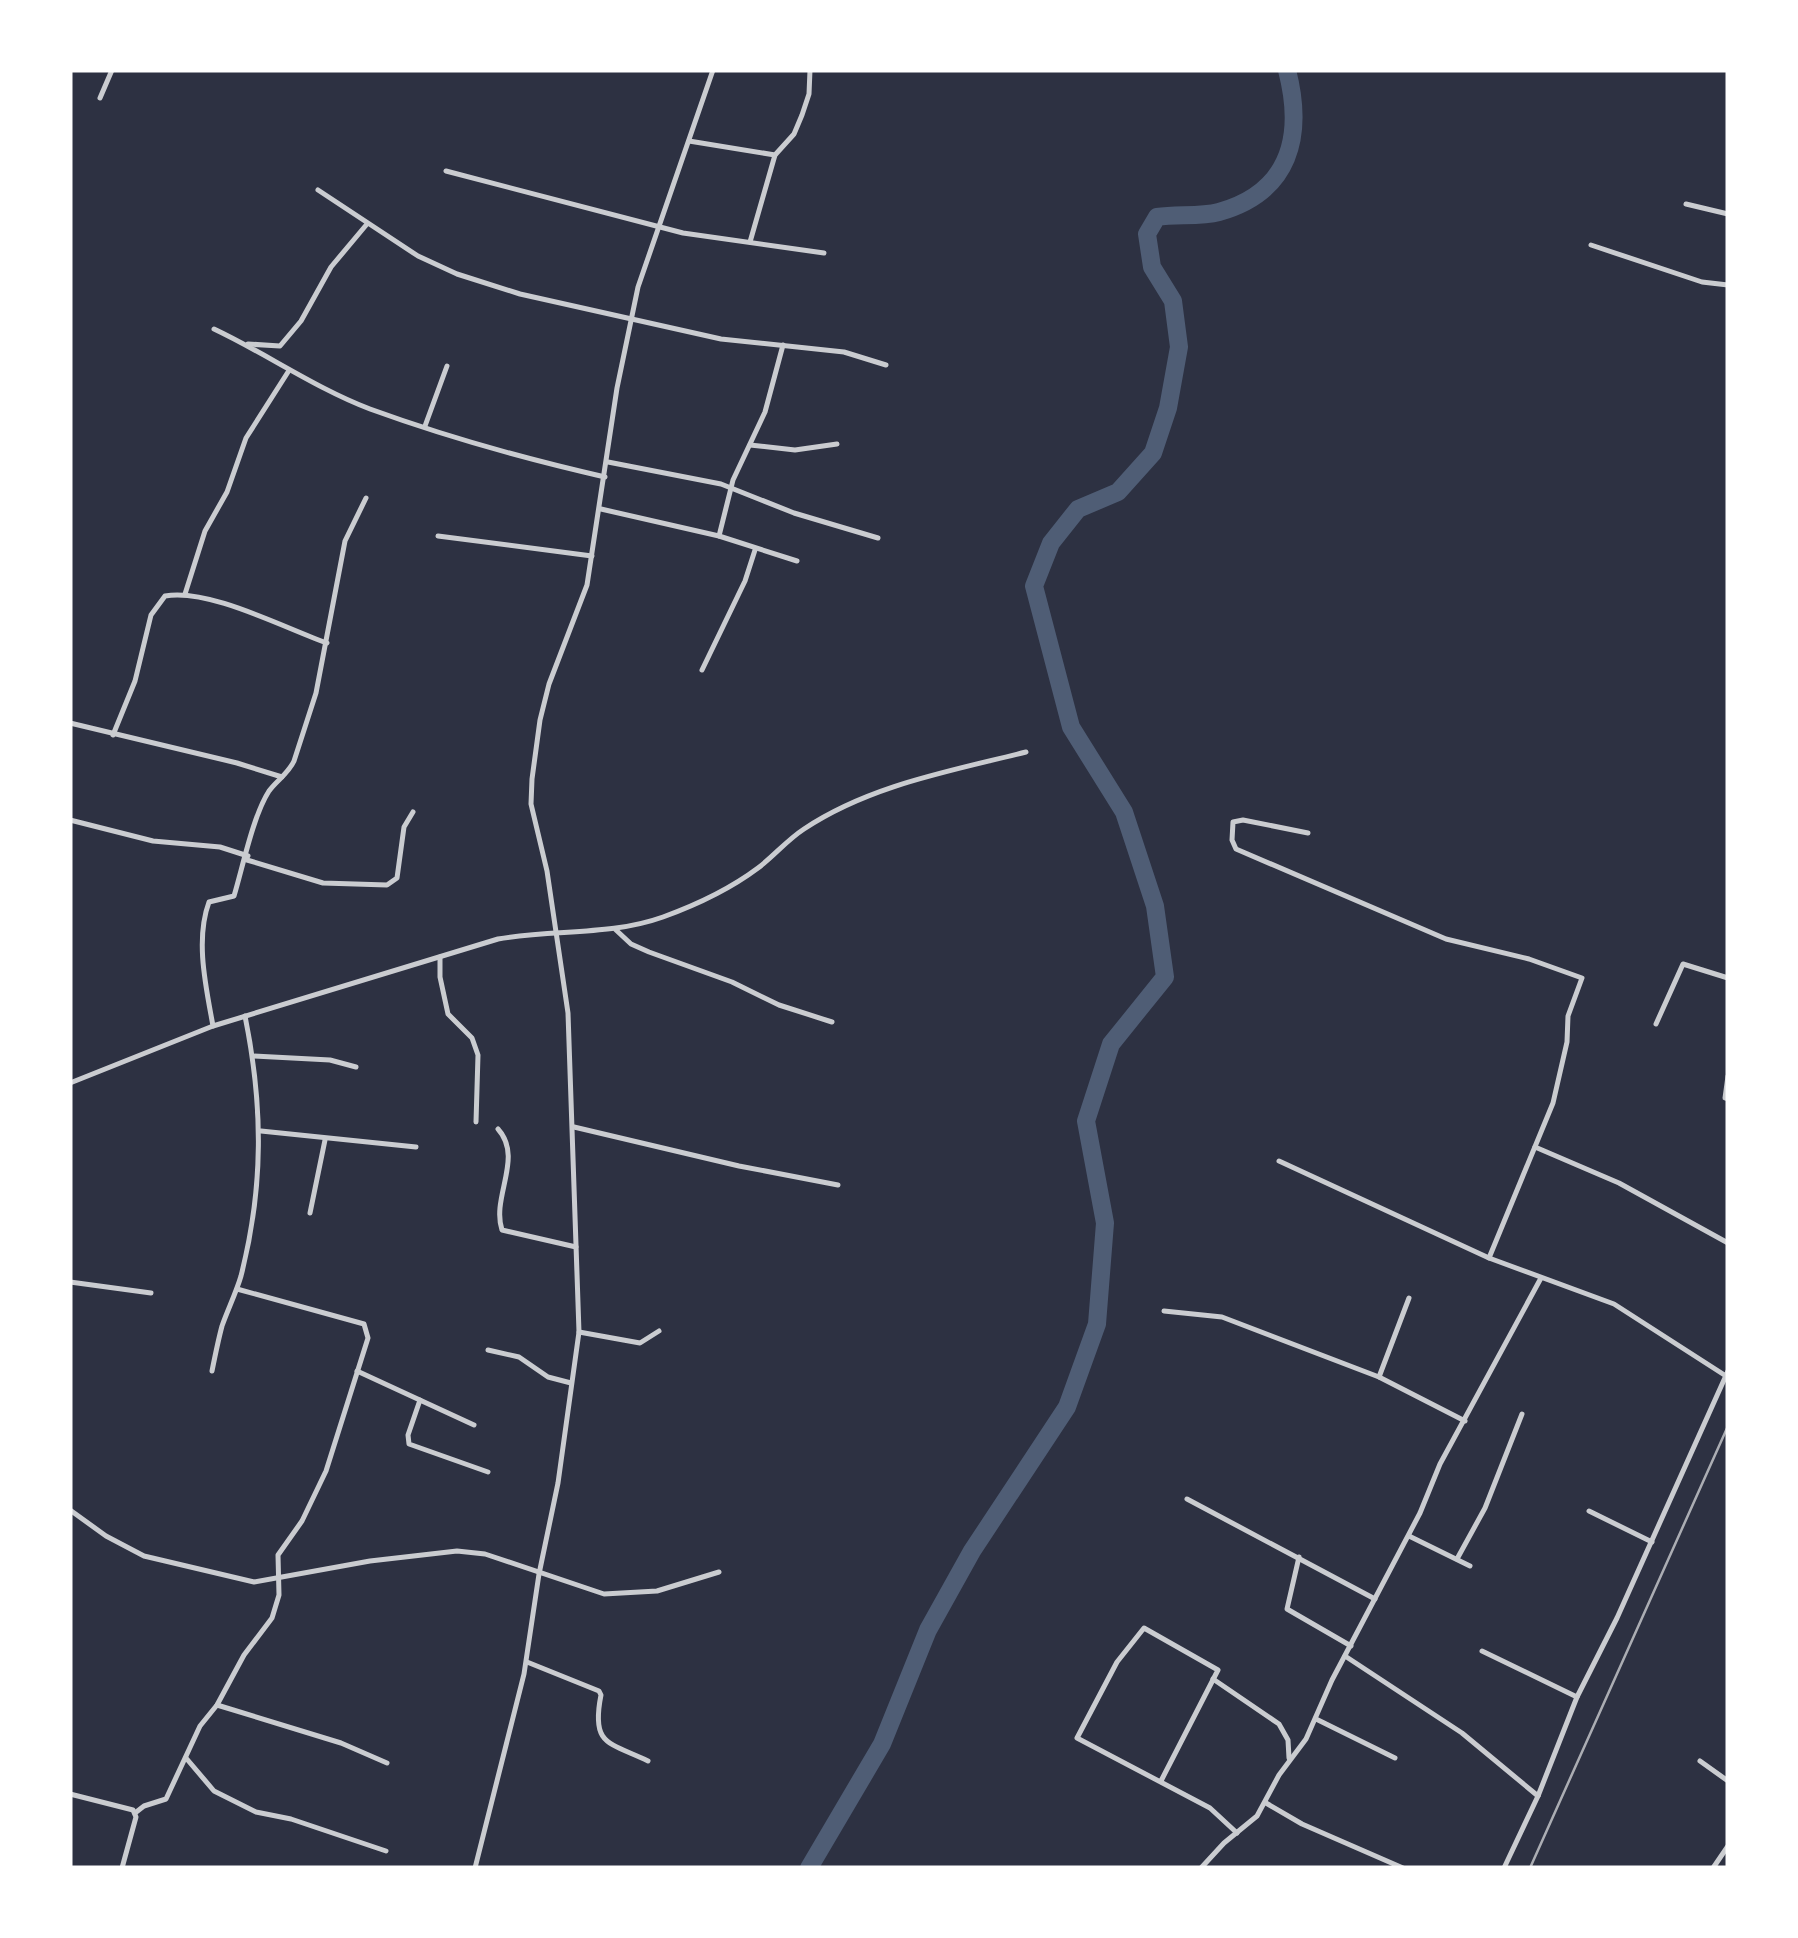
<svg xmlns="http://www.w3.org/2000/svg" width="1798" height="1938" viewBox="0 0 1798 1938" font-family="'Archivo Narrow',sans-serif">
<rect width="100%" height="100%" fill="#2d3142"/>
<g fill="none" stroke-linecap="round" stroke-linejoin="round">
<!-- river -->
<path stroke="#4f5d75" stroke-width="18" d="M809 1868 882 1744 928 1630 972 1551 1067 1407 1097 1324 1105 1223 1086 1121 1111 1044 1165 977 1155 906 1124 812 1071 727 1034 586 1051 543 1078 509 1118 492 1153 453 1168 408 1179 347 1173 301 1152 267 1147 234 1157 217C1177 214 1200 217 1219 212 1290 192 1304 136 1287 70"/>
<!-- minor -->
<g stroke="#caccd0" stroke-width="5">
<polyline points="100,98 112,70"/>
<polyline points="689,141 775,155"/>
<polyline points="446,171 683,233 824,253"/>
<polyline points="318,190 418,256 457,274 520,294 721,339 844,352 886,365"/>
<polyline points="1686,204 1728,214"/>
<polyline points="750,242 775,155 794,134 802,115 809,94 810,70"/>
<polyline points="1591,245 1702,282 1728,285"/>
<path d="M214 329C267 354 315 388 370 409 447 437 526 459 605 477"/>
<polyline points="248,344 280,346 301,321 331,267 367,224"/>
<polyline points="425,426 447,366"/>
<polyline points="750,445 795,450 837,444"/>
<polyline points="608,462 721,484 794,513 878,538"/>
<polyline points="601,509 719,536 797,561"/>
<polyline points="438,536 592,556"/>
<polyline points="719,536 733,480 765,412 783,345"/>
<polyline points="185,594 205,531 227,492 246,438 288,372"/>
<polyline points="702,670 745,581 755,550"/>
<polyline points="70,723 237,763 282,777"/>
<path d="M113 735 135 681 151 615 165 596C209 588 284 628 327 643"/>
<polyline points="70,820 153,841 220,847 248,856"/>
<polyline points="1308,833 1243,820 1233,822 1232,840 1236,849 1446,939 1529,959 1582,978 1568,1016 1567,1042 1553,1103 1489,1258"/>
<polyline points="247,860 323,883 387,885 397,878 404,827 413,812"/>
<polyline points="616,930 631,944 649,952 732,982 779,1005 832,1022"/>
<polyline points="440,957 440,977 448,1014 472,1038 478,1055 476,1122"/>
<polyline points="1656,1024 1683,964 1728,978"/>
<path d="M213 1026C206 987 195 940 209 902L234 896C243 866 253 816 269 791 277 780 288 774 294 761L316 693 345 541 366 498"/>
<polyline points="253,1056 330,1060 356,1067"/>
<polyline points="1728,1076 1725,1098 1728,1099"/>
<path d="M70 1083 213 1026 498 939C554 929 610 936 663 917 696 905 730 889 758 868 774 856 787 840 804 829 870 785 951 771 1026 752"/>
<polyline points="574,1127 739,1166 838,1185"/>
<path d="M498 1129C524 1158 491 1197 502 1230L576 1247"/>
<polyline points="261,1131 416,1147"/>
<polyline points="1535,1147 1619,1183 1728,1243"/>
<polyline points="1279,1161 1489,1258 1614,1304 1726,1376"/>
<polyline points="310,1213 325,1140"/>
<polyline points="70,1282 151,1293"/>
<polyline points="1164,1311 1222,1317 1379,1377 1465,1421"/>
<polyline points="579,1332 640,1343 659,1331"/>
<polyline points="488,1350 519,1357 548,1377 571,1383"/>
<path d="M212 1371C215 1356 218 1341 222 1326 228 1309 236 1293 241 1276 264 1186 263 1105 245 1016"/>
<polyline points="357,1371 474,1425"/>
<polyline points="1379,1377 1409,1298"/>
<polyline points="420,1400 408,1435 409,1444 488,1472"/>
<polyline points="1187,1499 1375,1599"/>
<polyline points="70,1510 106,1536 144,1556 254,1582 370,1561 457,1551 485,1554 604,1594 657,1591 719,1572"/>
<polyline points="1589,1511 1652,1542"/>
<polyline points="1409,1536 1470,1566"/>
<polyline points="1299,1557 1287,1609 1351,1646"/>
<polyline points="1457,1559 1485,1508 1522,1414"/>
<polyline points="1482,1651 1577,1697"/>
<polyline points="1345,1656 1462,1733 1538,1796"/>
<path d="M527 1662 599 1691 601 1695C591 1745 608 1742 648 1761"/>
<polyline points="1213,1679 1279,1724 1288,1740 1289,1758"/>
<polyline points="217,1705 341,1743 387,1763"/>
<polyline points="1316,1719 1395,1758"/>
<polyline points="186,1758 214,1791 256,1812 291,1819 386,1851"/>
<polyline points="1700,1761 1728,1781"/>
<polyline points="1161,1781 1218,1670 1144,1628 1117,1662 1077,1738 1210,1808 1237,1833"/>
<polyline points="70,1794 133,1810 136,1817 122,1868"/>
<polyline points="1266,1803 1302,1824 1403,1868"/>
<polyline points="135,1813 144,1806 166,1799 200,1726 217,1705 244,1655 272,1618 279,1595 278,1555 302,1521 326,1471 368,1338 364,1324 237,1289"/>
<polyline points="475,1868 524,1674 539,1574 558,1483 579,1332 568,1013 547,871 531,804 532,779 540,720 549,684 587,585 617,388 638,287 713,70"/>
<polyline points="1201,1868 1224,1843 1257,1816 1279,1775 1306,1739 1332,1680 1420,1513 1440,1464 1541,1278"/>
<polyline points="1504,1868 1538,1796 1577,1697 1617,1618 1728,1371"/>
<polyline points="1713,1868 1728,1846"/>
</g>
<!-- rail -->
<polyline stroke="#abadb3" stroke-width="2.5" points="1530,1868 1728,1426"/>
</g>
<!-- border -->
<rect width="1798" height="1938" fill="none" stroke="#ffffff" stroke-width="145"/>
</svg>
